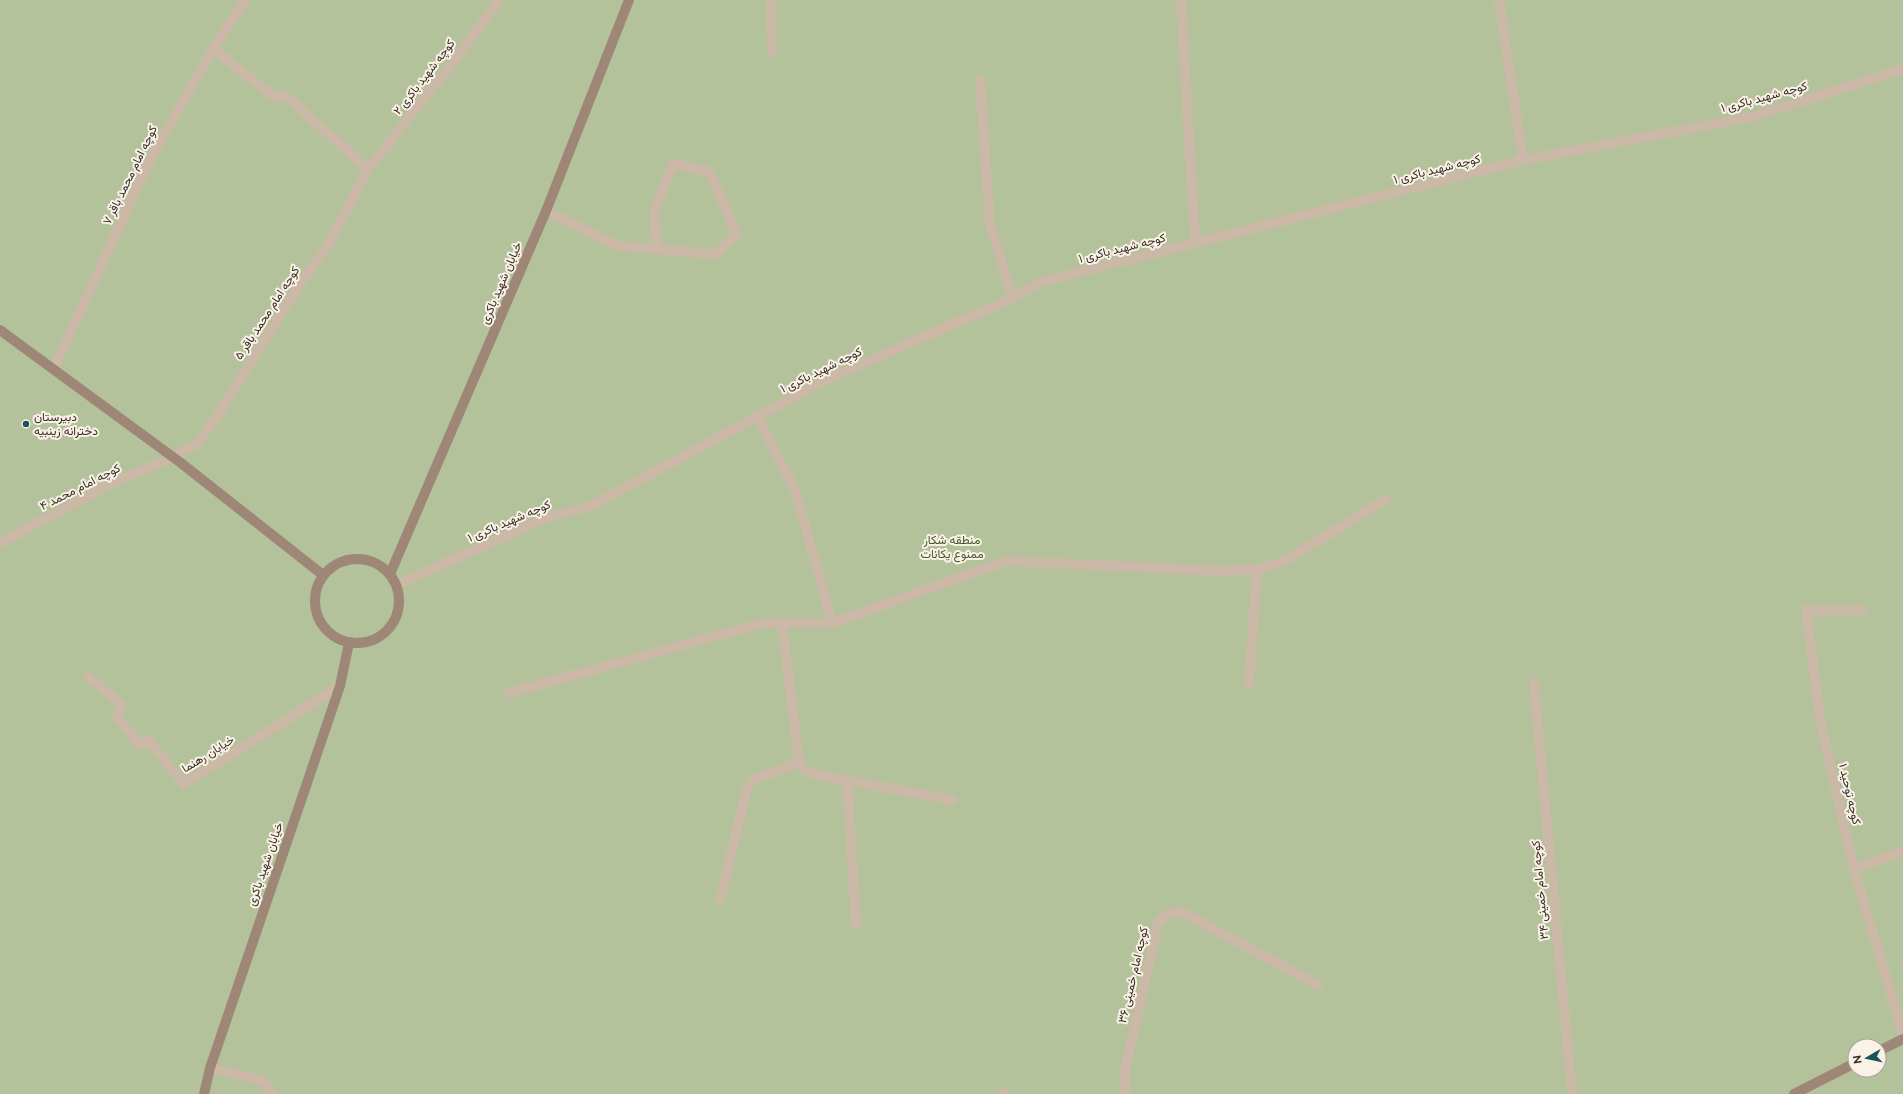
<svg xmlns="http://www.w3.org/2000/svg" width="1903" height="1094" viewBox="0 0 1903 1094" font-family="Raleway,Vazirmatn,sans-serif">
<rect width="100%" height="100%" fill="#f3e8da"/>
<!-- green -->
<path fill="#b3c29a" fill-rule="evenodd" d="M0 0H1903V1094H0ZM1855 1046H1879V1070H1855Z"/>
<g fill="none" stroke-linecap="round" stroke-linejoin="round">
<!-- street -->
<g stroke="#cbb8a6" stroke-width="10">
<polyline points="771,0 772,53"/>
<polyline points="1181,0 1195,243"/>
<polyline points="1499,0 1523,160"/>
<polyline points="213,49 273,96 287,97 368,169"/>
<polyline points="980,80 990,225 1013,298"/>
<polyline points="546,211 618,246 715,254 737,235 710,172 673,164 654,212 657,250"/>
<polyline points="53,370 152,156 213,49 245,0"/>
<polyline points="758,417 796,492 832,623"/>
<polyline points="0,543 110,484 173,457 198,443 220,412 300,283 327,247 368,169 461,52 499,0"/>
<polyline points="396,585 548,517 591,506 825,380 1013,298 1041,282 1523,160 1752,117 1903,69"/>
<polyline points="1863,610 1806,610 1821,724 1854,869 1903,1034"/>
<polyline points="782,623 799,762 805,770 813,774 952,800"/>
<polyline points="88,677 121,704 117,717 140,745 148,740 184,784 340,686"/>
<polyline points="1249,683 1257,569"/>
<polyline points="1534,683 1572,1094"/>
<polyline points="509,693 763,623 832,623 1006,561 1226,571 1257,569 1283,562 1386,499"/>
<polyline points="847,780 856,925"/>
<polyline points="1854,869 1903,851"/>
<polyline points="720,900 747,788 753,780 799,762"/>
<polyline points="210,1068 261,1080 274,1094"/>
<polyline points="1005,1094 1005,1092"/>
<polyline points="1125,1094 1125,1070 1158,923 1167,914 1180,911 1318,985"/>
</g>
<!-- secondary -->
<g stroke="#9f8777" stroke-width="10">
<polyline points="0,330 181,463 323,575"/>
<circle cx="357" cy="601" r="42"/>
<polyline points="390,574 546,211 629,0"/>
<polyline points="1879,1051 1903,1039"/>
<polyline points="204,1094 210,1068 340,686 349,643"/>
<polyline points="1794,1094 1855,1063"/>
</g>
</g>
<!-- markers -->
<circle fill="#1b535a" stroke="#faf2e7" stroke-width="1.5" cx="26" cy="424" r="4"/>
<g text-anchor="middle" dominant-baseline="central" stroke-width="4" stroke-linejoin="round" paint-order="stroke">
<!-- street labels -->
<g font-size="12" fill="#372d27" stroke="#faf2e7">
<text transform="translate(424 77) rotate(-52)">کوچه شهید باکری ۲</text>
<text transform="translate(1764 97) rotate(-15)">کوچه شهید باکری ۱</text>
<text transform="translate(1437 169) rotate(-14)">کوچه شهید باکری ۱</text>
<text transform="translate(130 175) rotate(-64)">کوچه امام محمد باقر ۷</text>
<text transform="translate(1122 248) rotate(-14)">کوچه شهید باکری ۱</text>
<text transform="translate(501 283) rotate(-67)">خیابان شهید باکری</text>
<text transform="translate(267 313) rotate(-57)">کوچه امام محمد باقر ۵</text>
<text transform="translate(821 370) rotate(-26)">کوچه شهید باکری ۱</text>
<text transform="translate(80 487) rotate(-27)">کوچه امام محمد ۴</text>
<text transform="translate(509 521) rotate(-23)">کوچه شهید باکری ۱</text>
<text transform="translate(208 754) rotate(-32)">خیابان رهنما</text>
<text transform="translate(1850 794) rotate(77)">کوچه توحید ۱</text>
<text transform="translate(265 864) rotate(-71)">خیابان شهید باکری</text>
<text transform="translate(1540 890) rotate(-95)">کوچه امام خمینی ۳۴</text>
<text transform="translate(1133 975) rotate(-77)">کوچه امام خمینی ۳۶</text>
</g>
<!-- poi labels -->
<g font-size="12" fill="#372d27" stroke="#faf2e7" text-anchor="start">
<text x="34" y="417">دبیرستان<tspan x="34" dy="14">دخترانه زینبیه</tspan></text>
</g>
<!-- park labels -->
<g font-size="12" fill="#44562a" stroke="#faf2e7">
<text x="952" y="540">منطقه شکار<tspan x="952" dy="14">ممنوع یکانات</tspan></text>
</g>
</g>
<!-- north arrow -->
<g transform="translate(1867 1058) rotate(261)"><circle r="19" fill="#faf2e7" stroke="#aca39a"/>
<path d="M0-3L7 15L0 10L-7 15Z" fill="#1b535a"/>
<text y="-6" font-size="11" font-weight="bold" text-anchor="middle" fill="#372d27">N</text>
</g>
</svg>
